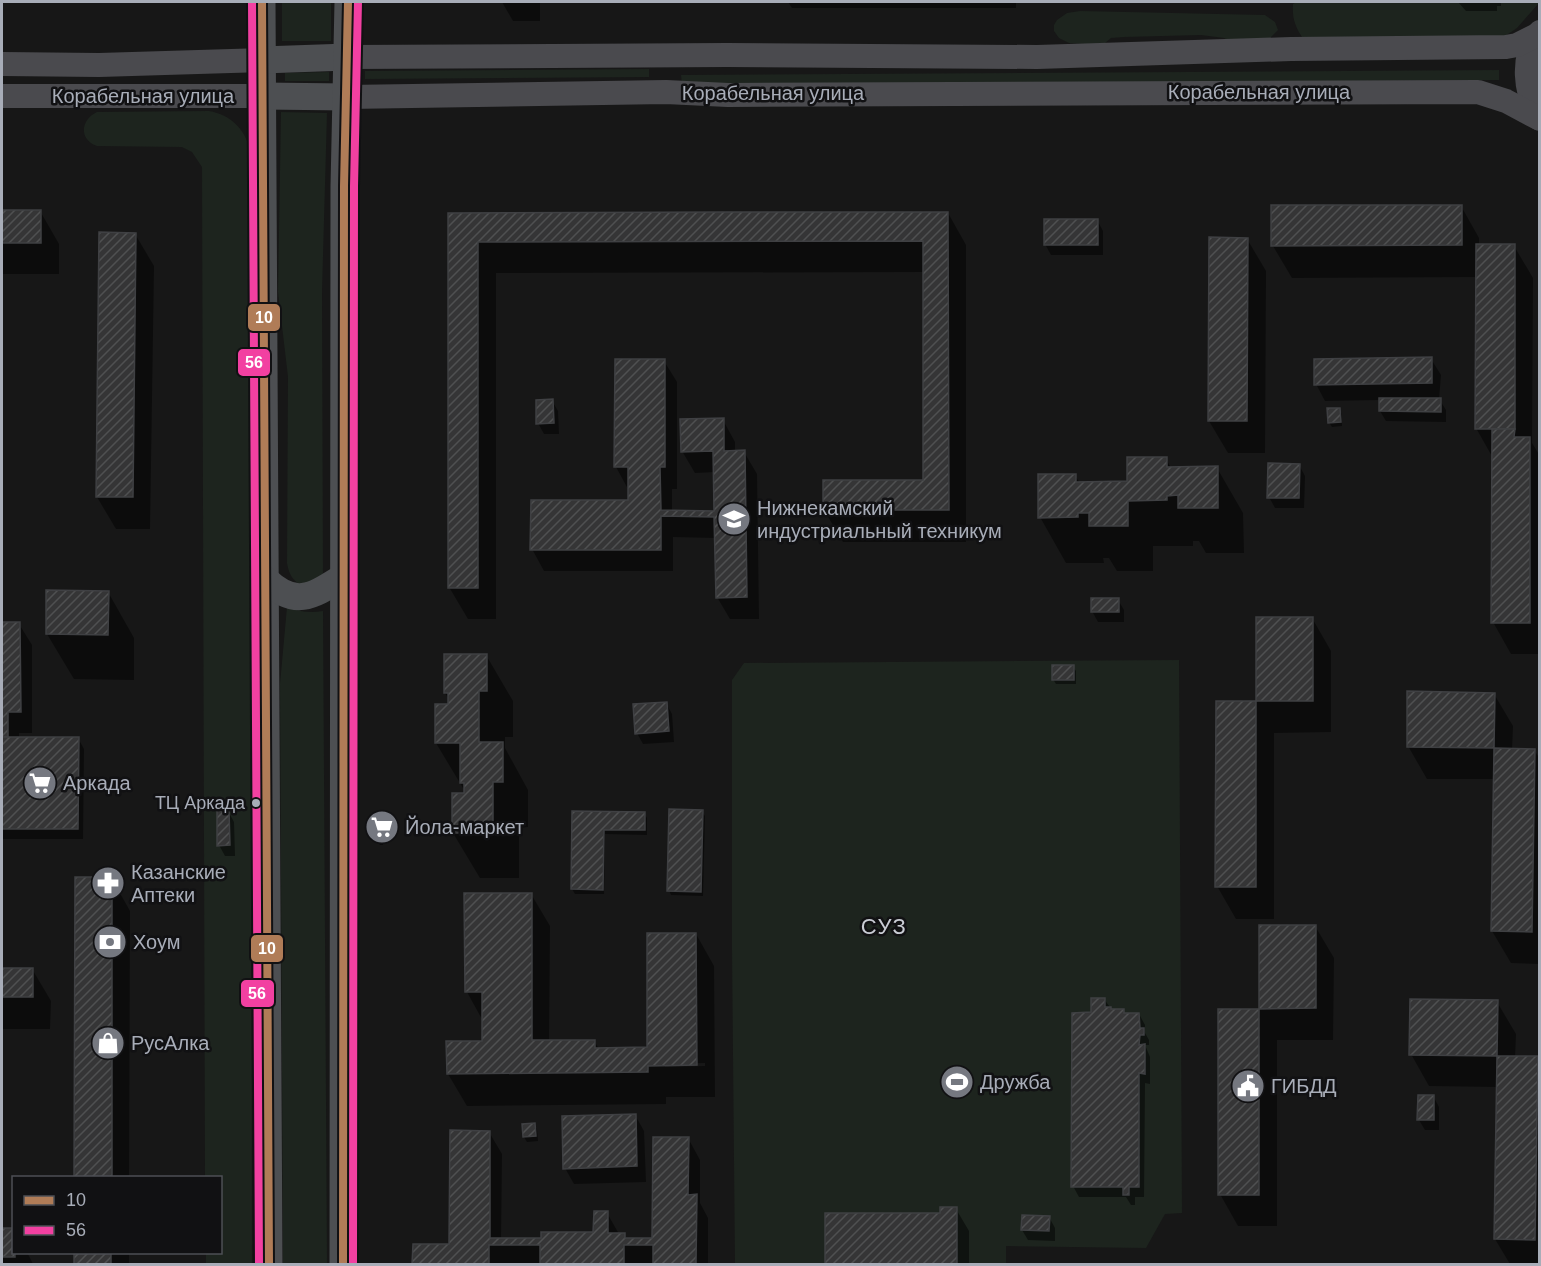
<svg xmlns="http://www.w3.org/2000/svg" width="1541" height="1266" viewBox="0 0 1541 1266" font-family="Arial,sans-serif">
<defs>
<pattern id="building-hatch" width="6" height="6" patternUnits="userSpaceOnUse" patternTransform="scale(1.5)"><rect width="6" height="6" fill="#353536"/><path d="M-1 1l2-2M0 6l6-6M5 7l2-2" fill="none" stroke="#4f5051"/></pattern>
</defs>
<rect width="100%" height="100%" fill="#171717"/>
<!-- grass -->
<g fill="#1d241e">
<rect x="282" y="2" width="49" height="39"/>
<path d="M1296 2H1540L1539 3 1517 28 1502 38 1302 37C1295 26 1292 18 1293 4Z"/>
<polygon points="1080,11 1265,15 1275,22 1278,30 1269,39 1237,44 1224,38 1201,35 1124,37 1111,38 1105,43 1087,44 1069,43 1059,38 1054,31 1054,25 1057,20 1067,13"/>
<polygon points="649,69 649,77 365,79 365,71"/>
<polygon points="1499,70 1499,80 682,85 681,75"/>
<polygon points="329,72 329,81 285,81 285,73"/>
<path d="M209 111C231 115 245 129 250 150L252 1264H206V1253L220 1252V1178L205 1177 202 167 192 152 182 147 97 146C79 140 80 120 97 112Z"/>
<path d="M281 112 327 113 322 292 323 580 303 586C293 581 289 575 287 563L288 377 278 292Z"/>
<path d="M287 607C300 612 310 613 323 611L327 1264H283L280 684Z"/>
<polygon points="1179,660 1182,1213 1165,1214 1146,1248 1006,1246 1006,1264 735,1264 732,950 732,680 744,663"/>
</g>
<!-- shadow -->
<g fill="#0007" fill-rule="evenodd">
<polygon points="502,2 540,2 540,21 513,21"/>
<polygon points="788,2 1016,2 1016,8 792,8"/>
<polygon points="1458,2 1501,2 1501,6 1497,6 1497,11 1466,11"/>
<polygon points="1461,206 1479,238 1479,246 1514,246 1533,278 1532,443 1540,456 1540,654 1511,654 1493,622 1493,458 1476,428 1477,277 1292,278 1273,246"/>
<polygon points="2,211 40,211 59,244 59,274 2,274"/>
<polygon points="948,213 966,245 966,542 843,542 824,510 924,481 924,272 496,273 496,619 468,619 449,587 449,215"/>
<polygon points="1097,220 1103,231 1103,255 1051,255 1045,244"/>
<polygon points="135,234 154,266 150,529 116,529 97,497"/>
<polygon points="1247,239 1266,271 1265,453 1228,453 1209,421"/>
<polygon points="1431,359 1441,375 1439,399 1446,410 1446,422 1386,421 1380,411 1380,400 1325,401 1316,384"/>
<polygon points="664,361 677,382 677,489 672,489 672,512 716,512 715,472 695,473 682,451 723,420 735,442 735,452 744,452 757,474 759,619 730,619 717,597 716,538 673,537 673,571 544,571 532,549 629,502 628,489 616,467"/>
<polygon points="552,401 558,411 559,434 544,434 538,423"/>
<polygon points="1339,409 1342,414 1342,426 1332,427 1329,422"/>
<polygon points="1166,459 1171,468 1217,468 1243,513 1244,553 1206,553 1199,541 1193,541 1193,546 1153,546 1153,571 1117,571 1109,558 1103,558 1104,563 1066,563 1040,517 1075,476 1080,483 1128,483"/>
<polygon points="1299,465 1305,476 1304,508 1275,508 1269,497"/>
<polygon points="108,592 134,638 134,680 74,679 47,634"/>
<polygon points="1118,600 1124,610 1124,622 1098,622 1092,611"/>
<polygon points="1258,618 1312,618 1331,651 1331,732 1274,733 1274,919 1236,919 1217,886 1217,702 1258,702"/>
<polygon points="2,624 19,624 32,645 32,733 19,733 19,738 78,738 84,749 83,839 2,839"/>
<polygon points="486,655 513,701 513,737 505,737 505,748 528,790 528,827 519,828 519,878 480,878 453,833 466,795 465,788 463,788 436,743 450,705 450,701 445,693"/>
<polygon points="1073,667 1076,671 1076,684 1056,684 1053,679"/>
<polygon points="1494,694 1513,726 1512,750 1534,750 1540,759 1540,964 1511,963 1492,931 1495,779 1427,779 1408,746"/>
<polygon points="666,703 672,714 674,742 643,744 637,733"/>
<polygon points="228,811 234,822 235,856 225,856 219,845"/>
<polygon points="574,812 644,813 647,818 647,835 605,834 604,894 575,894 572,889"/>
<polygon points="702,812 705,816 703,896 671,895 669,890"/>
<polygon points="380,827 383,831 383,845 380,845 377,840"/>
<polygon points="112,879 130,911 129,1178 76,1178"/>
<path d="M531 894 550 926 549 1041H594L599 1049H649L696 934 714 966 715 1097H666V1104L467 1106 448 1074 484 1042 483 1021 467 992ZM705 1063V1066L665 1067V1064Z"/>
<polygon points="1260,926 1315,926 1334,958 1333,1040 1277,1040 1277,1226 1238,1226 1220,1194 1220,1010 1260,1010"/>
<polygon points="2,969 32,969 51,1001 50,1029 2,1029"/>
<polygon points="1104,999 1112,1010 1123,1010 1125,1014 1139,1014 1145,1025 1145,1033 1149,1040 1149,1045 1145,1045 1150,1057 1150,1084 1145,1083 1144,1197 1135,1197 1135,1205 1131,1205 1126,1197 1079,1197 1073,1186 1093,1014"/>
<polygon points="1497,1002 1516,1034 1515,1058 1537,1058 1540,1062 1540,1264 1510,1264 1495,1239 1498,1087 1429,1086 1411,1054"/>
<polygon points="1433,1096 1439,1107 1439,1130 1425,1130 1419,1120"/>
<polygon points="635,1115 644,1131 646,1182 574,1184 565,1168"/>
<polygon points="534,1124 537,1129 538,1141 527,1142 524,1137"/>
<polygon points="489,1132 502,1154 501,1240 542,1240 595,1234 607,1213 619,1234 624,1234 627,1240 654,1240 688,1138 700,1160 700,1203 708,1218 708,1264 414,1264 414,1245 450,1245"/>
<polygon points="956,1209 969,1231 969,1264 826,1264 827,1214 942,1214"/>
<polygon points="1049,1217 1055,1228 1055,1241 1028,1240 1022,1230"/>
<polygon points="2,1230 14,1230 14,1252 27,1252 33,1264 2,1264"/>
<rect x="75" y="1252" width="54" height="12"/>
</g>
<!-- building -->
<g fill="url(#building-hatch)" stroke="#3f4043" stroke-width="1.5">
<polygon points="1271,205 1462,205 1462,245 1271,246"/>
<rect x="2" y="210" width="39" height="33"/>
<polygon points="728,212 948,212 949,510 823,510 823,480 923,480 923,241 478,242 478,588 448,588 448,213"/>
<rect x="1044" y="219" width="54" height="26"/>
<polygon points="99,232 136,233 133,497 96,497"/>
<polygon points="1209,237 1248,238 1247,421 1208,421"/>
<polygon points="1476,244 1515,244 1515,429 1475,429"/>
<polygon points="1432,357 1432,383 1314,385 1314,359"/>
<polygon points="615,359 665,359 665,467 660,467 661,510 714,511 713,451 681,452 680,419 724,418 724,451 745,450 747,597 716,598 714,517 661,516 661,550 530,550 531,500 628,500 628,467 614,467"/>
<polygon points="1379,398 1441,398 1441,412 1379,411"/>
<polygon points="553,399 554,423 536,424 536,400"/>
<polygon points="1327,408 1340,408 1341,422 1328,423"/>
<polygon points="1492,429 1515,429 1514,437 1530,437 1530,623 1491,623"/>
<polygon points="1127,457 1167,457 1167,467 1218,466 1218,508 1178,508 1178,495 1167,496 1167,500 1128,501 1128,526 1089,526 1089,513 1078,513 1078,517 1038,518 1038,474 1076,474 1076,482 1127,481"/>
<polygon points="1268,463 1300,464 1299,498 1267,498"/>
<polygon points="46,590 109,591 108,635 46,634"/>
<rect x="1091" y="598" width="28" height="14"/>
<rect x="1256" y="617" width="57" height="84"/>
<polygon points="2,622 20,622 21,712 8,712 8,737 2,737"/>
<polygon points="444,654 487,654 487,691 479,691 479,742 503,742 503,782 493,782 493,833 452,833 452,793 464,793 464,783 460,783 460,743 435,743 435,704 448,704 448,693 444,693"/>
<rect x="1052" y="665" width="22" height="15"/>
<polygon points="1407,691 1495,693 1494,748 1407,747"/>
<polygon points="1216,701 1256,701 1256,887 1215,887"/>
<polygon points="667,702 669,731 635,734 633,704"/>
<polygon points="2,737 79,737 78,829 2,829"/>
<polygon points="1494,748 1535,749 1532,932 1491,931"/>
<polygon points="669,809 703,810 701,892 667,891"/>
<polygon points="217,810 229,810 230,845 217,846"/>
<polygon points="572,811 645,812 645,830 604,830 603,890 571,889"/>
<rect x="376" y="825" width="5" height="16"/>
<polygon points="75,877 112,877 112,1178 74,1178"/>
<polygon points="464,893 532,893 532,1040 595,1040 595,1048 647,1047 647,933 696,933 697,1065 648,1066 648,1072 447,1074 446,1041 482,1041 482,992 465,992"/>
<polygon points="1259,925 1316,925 1316,1008 1259,1009"/>
<rect x="2" y="968" width="31" height="29"/>
<polygon points="1091,998 1105,998 1105,1007 1111,1007 1111,1009 1124,1009 1124,1013 1139,1013 1140,1028 1144,1028 1144,1035 1140,1035 1139,1045 1145,1044 1145,1074 1139,1073 1139,1187 1129,1187 1129,1195 1123,1195 1123,1187 1071,1187 1072,1013 1091,1012"/>
<polygon points="1410,999 1498,1000 1497,1056 1409,1055"/>
<rect x="1218" y="1009" width="41" height="186"/>
<polygon points="1497,1056 1538,1056 1535,1240 1494,1239"/>
<polygon points="1418,1095 1434,1095 1434,1120 1417,1120"/>
<polygon points="636,1114 637,1166 563,1169 562,1116"/>
<polygon points="535,1123 536,1136 523,1137 522,1124"/>
<polygon points="450,1130 490,1131 490,1238 541,1238 541,1232 593,1232 594,1211 608,1211 608,1233 625,1233 625,1238 652,1238 653,1137 689,1137 688,1195 697,1194 696,1264 653,1264 653,1245 624,1245 624,1264 540,1264 540,1245 489,1245 489,1264 412,1264 413,1244 449,1244"/>
<polygon points="940,1207 957,1207 957,1264 825,1264 825,1213 940,1213"/>
<polygon points="1022,1215 1050,1216 1049,1231 1021,1230"/>
<polygon points="2,1228 14,1228 15,1257 2,1257"/>
<rect x="74" y="1252" width="37" height="12"/>
</g>
<g fill="none" stroke-linecap="round" stroke-linejoin="round">
<!-- secondary -->
<g stroke="#4a4a4e" stroke-width="24">
<path d="M1540 32C1520 57 1525 93 1540 119"/>
<polyline points="348,57 727,55 1037,57 1291,49 1506,47 1517,45 1537,35"/>
<polyline points="2,64 99,65 262,60"/>
<polyline points="2,96 263,96"/>
<polyline points="347,97 666,92 728,95 1478,92 1506,101 1538,118"/>
</g>
<!-- primary -->
<g stroke="#4d4f52" stroke-width="27">
<polyline points="262,2 269,1264"/>
<polyline points="262,60 348,57"/>
<polyline points="263,96 347,97"/>
<path d="M266 580C296 609 314 595 343 577"/>
<polyline points="343,1264 344,186 348,2"/>
</g>
<defs>
<g id="bus-1">
<polyline points="262,2 269,1264"/>
<polyline points="343,1264 344,186 348,2"/>
</g>
<g id="bus-2">
<polyline points="252,2 259,1264"/>
<polyline points="353,1264 354,186 358,2"/>
</g>
</defs>
<!-- bus-1 casing -->
<use href="#bus-1" stroke="#111113" stroke-width="12"/>
<!-- bus-2 casing -->
<use href="#bus-2" stroke="#111113" stroke-width="12"/>
<!-- bus-1 -->
<use href="#bus-1" stroke="#b07c57" stroke-width="8"/>
<!-- bus-2 -->
<use href="#bus-2" stroke="#f240a1" stroke-width="8"/>
</g>
<!-- icons -->
<defs>
<symbol id="university-disc" viewBox="-11 -11 22 22"><circle r="9.5" fill="#757880" stroke="#111113"/><path d="M0-5L7-2L0 1L-7-2ZM-4 1L0 2.5L4 1V4Q0 6-4 4Z" fill="#fff"/></symbol>
<symbol id="supermarket-disc" viewBox="-11 -11 22 22"><circle r="9.5" fill="#757880" stroke="#111113"/><path d="M-6-5.5h2.5l.6 2H6L4.5 2H-2.5L-4.4-4H-6ZM-1.5 3.2a1.3 1.3 0 1 0 .1 0ZM3 3.2a1.3 1.3 0 1 0 .1 0Z" fill="#fff"/></symbol>
<symbol id="pharmacy-disc" viewBox="-11 -11 22 22"><circle r="9.5" fill="#757880" stroke="#111113"/><path d="M-2-6h4v4h4v4h-4v4h-4v-4h-4v-4h4Z" fill="#fff"/></symbol>
<symbol id="bank-disc" viewBox="-11 -11 22 22"><circle r="9.5" fill="#757880" stroke="#111113"/><path d="M-6-4H6V4H-6ZM0-2.3a2.3 2.3 0 1 0 0 4.6a2.3 2.3 0 1 0 0-4.6Z" fill="#fff"/></symbol>
<symbol id="shop-disc" viewBox="-11 -11 22 22"><circle r="9.5" fill="#757880" stroke="#111113"/><path d="M-5-2.5h2.3a2.7 3.5 0 0 1 5.4 0H5L5.5 6h-11ZM-1.5-2.5h3a1.5 2.3 0 0 0-3 0Z" fill="#fff"/></symbol>
<symbol id="stadium-disc" viewBox="-11 -11 22 22"><circle r="9.5" fill="#757880" stroke="#111113"/><path d="M0-5a6.5 5 0 1 0 0 10a6.5 5 0 1 0 0-10ZM-3.5-1.8h7v3.6h-7Z" fill="#fff"/></symbol>
<symbol id="civic-disc" viewBox="-11 -11 22 22"><circle r="9.5" fill="#757880" stroke="#111113"/><path d="M-.6-6.5H3V-4.5H.6V-3L4-1V1h2V6H-6V1h2V-1L-.6-3ZM-1.2 2.5V6h2.4V2.5Z" fill="#fff"/></symbol>
</defs>
<g fill-rule="evenodd">
<use href="#university-disc" x="715" y="500" width="38" height="38"/>
<use href="#supermarket-disc" x="21" y="764" width="38" height="38"/>
<use href="#supermarket-disc" x="363" y="808" width="38" height="38"/>
<use href="#pharmacy-disc" x="89" y="864" width="38" height="38"/>
<use href="#bank-disc" x="91" y="923" width="38" height="38"/>
<use href="#shop-disc" x="89" y="1024" width="38" height="38"/>
<use href="#stadium-disc" x="938" y="1063" width="38" height="38"/>
<use href="#civic-disc" x="1229" y="1067" width="38" height="38"/>
</g>
<!-- markers -->
<circle fill="#a8adb8" stroke="#111113" stroke-width="2" cx="256" cy="803" r="5"/>
<g text-anchor="middle" dominant-baseline="central" stroke-width="5" stroke-linejoin="round" paint-order="stroke">
<!-- bus labels -->
<g font-size="18" fill="#a8adb8" stroke="#111113" text-anchor="end">
<text x="245" y="803">ТЦ Аркада</text>
</g>
<!-- street labels -->
<g font-size="20" fill="#a8adb8" stroke="#111113">
<text x="1259" y="92">Корабельная улица</text>
<text x="773" y="93">Корабельная улица</text>
<text x="143" y="96">Корабельная улица</text>
</g>
<!-- poi labels -->
<g font-size="20" fill="#a8adb8" stroke="#111113" text-anchor="start">
<text x="757" y="508">Нижнекамский<tspan x="757" dy="23">индустриальный техникум</tspan></text>
<text x="63" y="783">Аркада</text>
<text x="405" y="827">Йола-маркет</text>
<text x="131" y="872">Казанские<tspan x="131" dy="23">Аптеки</tspan></text>
<text x="133" y="942">Хоум</text>
<text x="131" y="1043">РусАлка</text>
<text x="980" y="1082">Дружба</text>
<text x="1271" y="1086">ГИБДД</text>
</g>
<!-- quarter labels -->
<g font-size="22" letter-spacing="1.5" fill="#c9ccd4" stroke="#111113">
<text x="884" y="926">СУЗ</text>
</g>
</g>
<g stroke="#111113" stroke-width="2">
<rect x="247" y="303" width="34" height="29" rx="6" fill="#b07c57"/>
<rect x="237" y="348" width="34" height="29" rx="6" fill="#f240a1"/>
<rect x="250" y="934" width="34" height="29" rx="6" fill="#b07c57"/>
<rect x="240" y="979" width="35" height="29" rx="6" fill="#f240a1"/>
</g>
<g font-size="16" text-anchor="middle" font-weight="bold" fill="#fff">
<text x="264" y="323">10</text>
<text x="254" y="368">56</text>
<text x="267" y="954">10</text>
<text x="257" y="999">56</text>
</g>
<!-- border -->
<rect width="1541" height="1266" fill="none" stroke="#a8adb8" stroke-width="6"/>
<!-- legend -->
<rect x="12" y="1176" width="210" height="78" fill="#111113" stroke="#4d4f55" stroke-width="1.5"/>
<rect x="24" y="1196" width="30" height="9" fill="#b07c57" stroke="#4d4f55" stroke-width="1.5"/>
<text x="66" y="1206" font-size="18" fill="#a8adb8">10</text>
<rect x="24" y="1226" width="30" height="9" fill="#f240a1" stroke="#4d4f55" stroke-width="1.5"/>
<text x="66" y="1236" font-size="18" fill="#a8adb8">56</text>
</svg>
